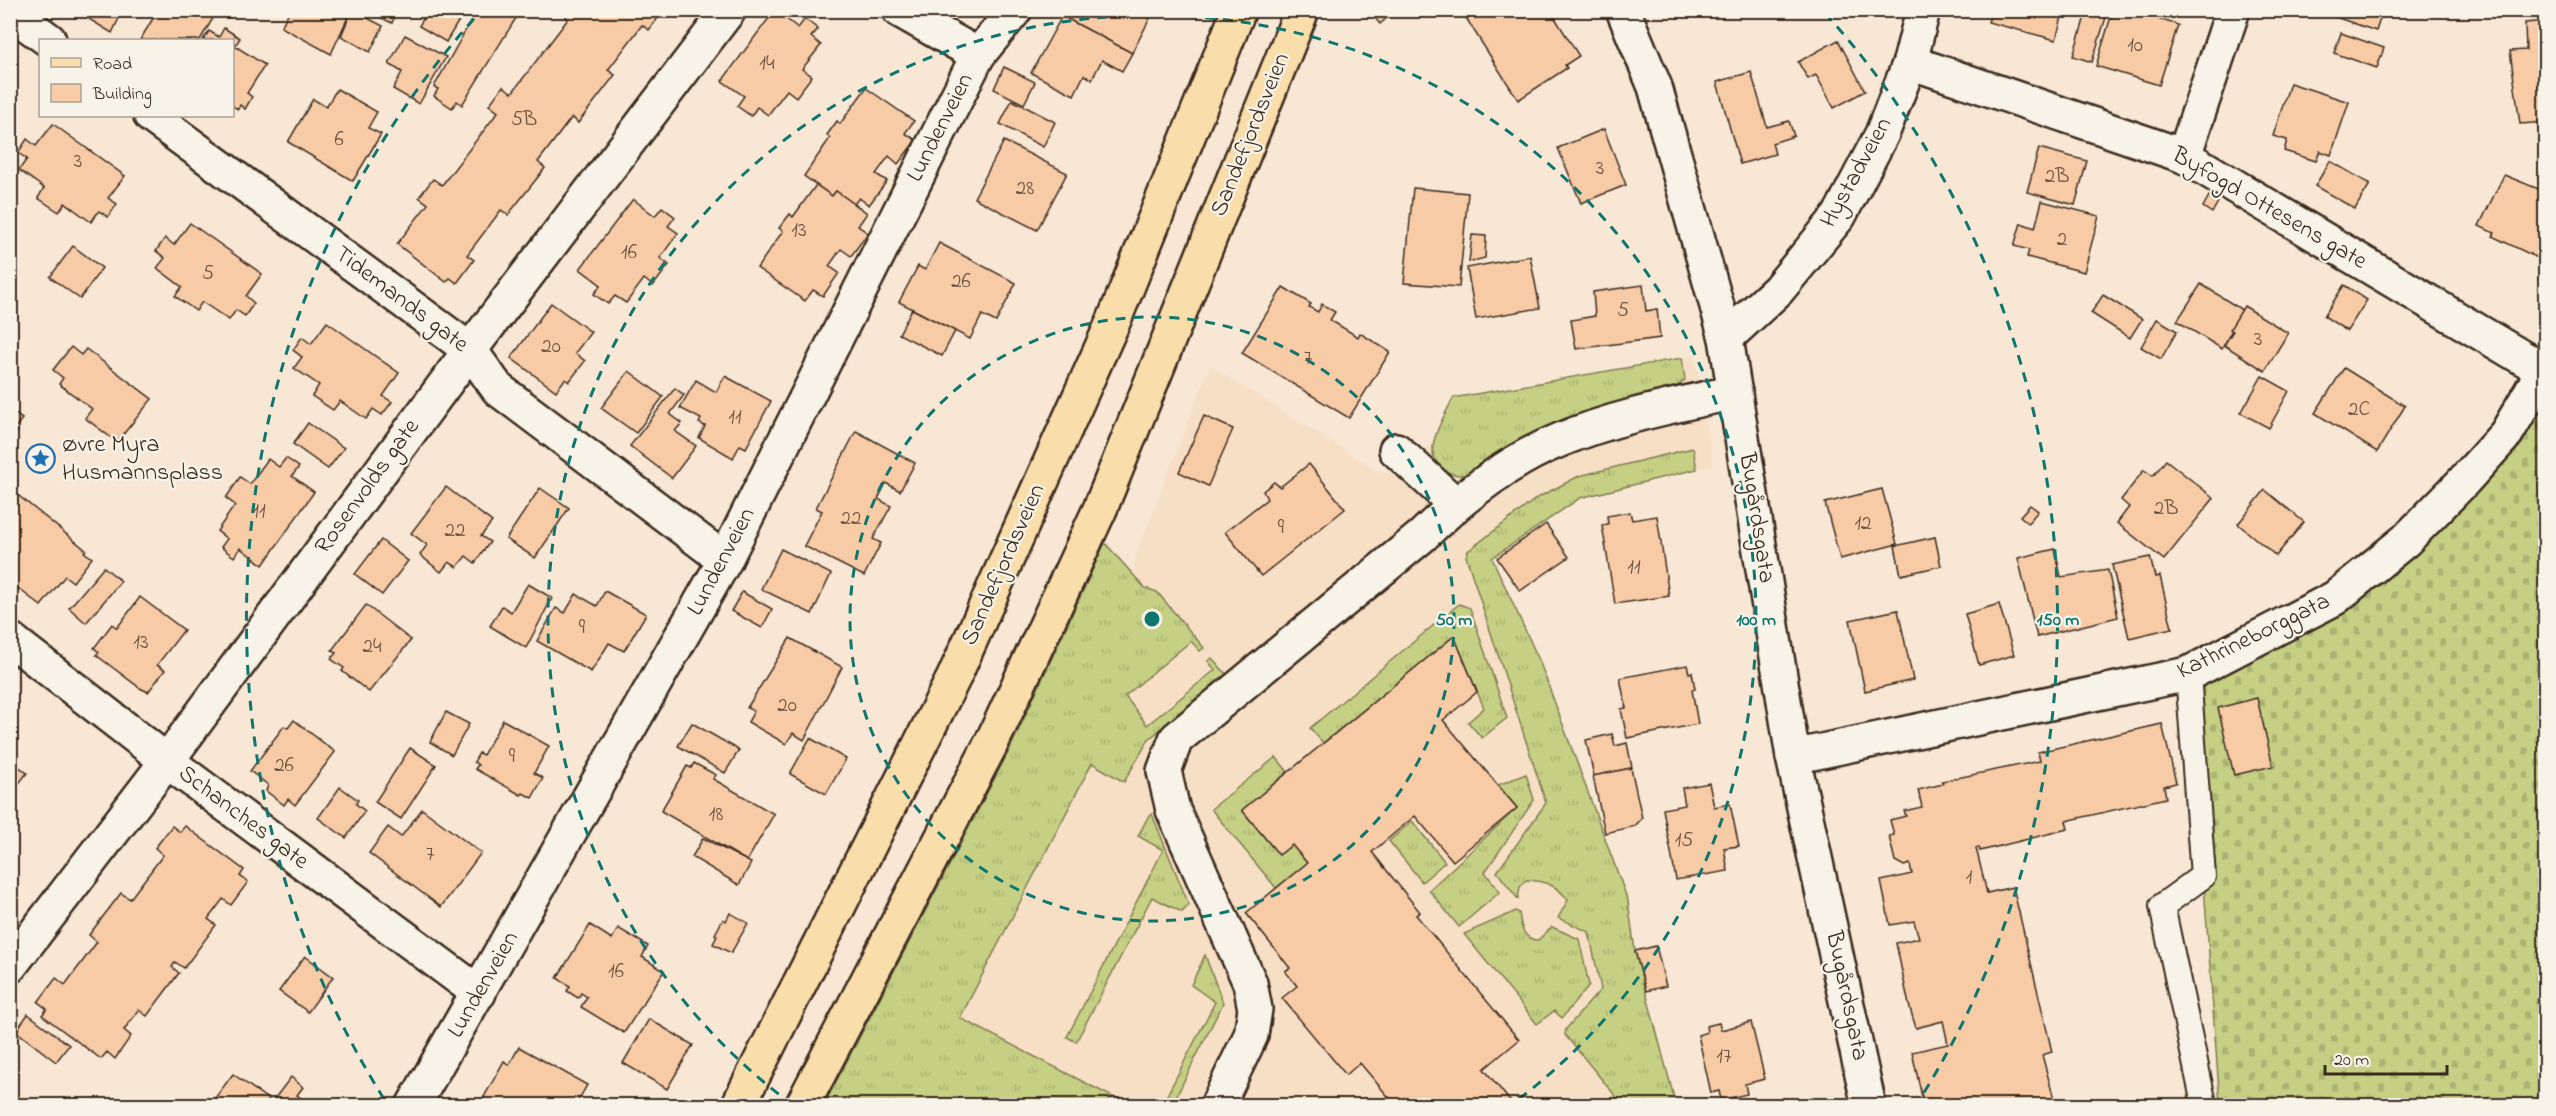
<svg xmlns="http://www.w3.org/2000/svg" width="2556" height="1116" viewBox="0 0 2556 1116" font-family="'Indie Flower',sans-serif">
<defs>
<pattern id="grass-tufts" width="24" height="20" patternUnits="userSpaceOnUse" patternTransform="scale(1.5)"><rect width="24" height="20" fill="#c5d084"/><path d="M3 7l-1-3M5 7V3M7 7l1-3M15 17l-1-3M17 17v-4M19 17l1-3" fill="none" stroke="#aab372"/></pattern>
<pattern id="cemetery-stones" width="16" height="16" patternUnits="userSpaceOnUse" patternTransform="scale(1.5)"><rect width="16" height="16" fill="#c5d084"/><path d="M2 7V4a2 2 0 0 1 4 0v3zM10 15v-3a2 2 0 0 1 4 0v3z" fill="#aab372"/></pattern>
</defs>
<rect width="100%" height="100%" fill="#f7e7d4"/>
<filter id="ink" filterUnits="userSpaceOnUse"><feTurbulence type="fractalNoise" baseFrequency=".0167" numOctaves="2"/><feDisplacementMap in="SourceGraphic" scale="12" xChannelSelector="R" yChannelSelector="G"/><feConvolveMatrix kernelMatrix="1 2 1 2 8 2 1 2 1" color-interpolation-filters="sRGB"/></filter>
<g filter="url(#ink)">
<!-- built -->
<polygon fill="#f7dfc6" points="1695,356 1713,465 1580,498 1492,558 1539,660 1628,901 1635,951 1676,1105 1128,1105 960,1018 1137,612 1133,573 1137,553 1210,366 1384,475 1433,443 1453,398"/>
<!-- grass -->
<g fill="url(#grass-tufts)" stroke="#807d51" stroke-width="1.5">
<path d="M1682 358 1685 380C1661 404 1594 408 1560 422 1544 428 1529 435 1514 444 1500 453 1488 466 1473 473 1464 476 1455 476 1446 471 1417 456 1444 418 1453 398Z"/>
<path d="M1693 448 1697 469 1580 498 1492 558 1539 660 1628 901 1635 951 1676 1105H1623L1565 1035 1566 1029 1601 989 1589 932 1558 918 1568 900C1557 885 1545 881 1526 880L1520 887 1518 899 1497 872 1546 803 1466 556 1468 551 1537 498 1579 476Z"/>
<polygon points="1105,543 1145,588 1157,592 1204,648 1200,651 1191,641 1125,696 1147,725 1215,670 1208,661 1212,658 1227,675 1149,739 1124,782 1092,763 960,1018 1128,1105 824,1105 1010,749"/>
<polygon points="1459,604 1470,608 1507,718 1482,738 1468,722 1484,708 1454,636 1323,743 1310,728"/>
<polygon points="1276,757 1288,772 1242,810 1279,855 1292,845 1307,863 1276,888 1211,809"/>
<polygon points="1526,774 1534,800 1485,872 1500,892 1459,927 1429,890 1517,808 1498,785"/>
<polygon points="1152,814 1189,905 1182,912 1152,897 1076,1042 1067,1037 1163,850 1138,836 1149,815"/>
<polygon points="1412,821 1445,862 1422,882 1389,841"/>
<path d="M1516 911 1519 913C1521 925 1522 940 1538 940L1552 927 1579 939 1589 985 1562 1018 1554 1011 1537 1024 1464 934Z"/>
<polygon points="1205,955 1223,1003 1172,1105 1162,1105 1215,1002 1191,985"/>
</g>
<!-- cemetery -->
<polygon fill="url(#cemetery-stones)" stroke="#807d51" stroke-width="1.5" points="2545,366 2545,1105 2220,1105 2190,693 2461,484"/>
<!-- building -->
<g fill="#f8cba7" stroke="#3b2a1e" stroke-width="1.5">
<polygon points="74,10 123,10 112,33"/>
<polygon points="158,10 218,10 200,40 140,40"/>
<polygon points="290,10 341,10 349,15 331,54 281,27"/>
<polygon points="352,10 383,26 370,52 341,36"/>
<polygon points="365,10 397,10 392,23"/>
<polygon points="428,10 449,10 461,17 446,42 419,26"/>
<polygon points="477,10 521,10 462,105 457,101 452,108 434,96 438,89 434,87"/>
<polygon points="560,10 664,10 649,30 642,25 608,70 615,75 578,123 572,117 538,162 545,168 508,215 501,210 467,255 474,260 457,283 450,278 446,282 397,244 428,204 419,197 433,179 442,185 498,112 489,105 503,86 512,93 568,19"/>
<polygon points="775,10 798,28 805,19 818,29 811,37 821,45 802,69 812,76 796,97 787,90 768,115 757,107 751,116 737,106 744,96 722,81"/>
<polygon points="1058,10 1135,10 1150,18 1132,53 1056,13"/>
<polygon points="1368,10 1396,10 1380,24"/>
<polygon points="1461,10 1550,10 1579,56 1565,65 1567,68 1518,100"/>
<polygon points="1992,10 2056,10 2063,13 2056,40 1988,22"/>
<polygon points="2087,10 2108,11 2092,62 2073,56"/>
<polygon points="2113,10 2129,10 2178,25 2159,85 2096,66"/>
<polygon points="2315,10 2383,10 2376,31"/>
<polygon points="1062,16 1132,53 1122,71 1102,60 1092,79 1084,75 1074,95 1031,73"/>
<polygon points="2546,21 2546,122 2520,124 2510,51 2526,50 2525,23"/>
<polygon points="224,28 240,38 235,46 265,65 247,93 252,97 245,109 240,105 238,109 232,106 232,40 203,40 209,31 219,37"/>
<polygon points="2341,33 2384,48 2377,68 2334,53"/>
<polygon points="405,35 446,57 419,104 393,89 402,72 389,64"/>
<polygon points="1838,40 1865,91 1834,108 1816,75 1808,79 1798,62"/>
<polygon points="1004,67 1035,82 1024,104 994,89"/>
<polygon points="1751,72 1767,127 1789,121 1794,136 1772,143 1775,154 1740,164 1717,82"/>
<polygon points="2290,83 2349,102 2331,155 2320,151 2316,161 2284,151 2287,140 2273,136"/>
<polygon points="866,88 914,121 905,133 916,140 898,164 889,156 876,174 887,181 869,205 859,198 854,204 836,191 832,196 804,176 830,138 827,135 837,121 840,124"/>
<polygon points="337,89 377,112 368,128 381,134 353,181 288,142 313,99 326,107"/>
<polygon points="1012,100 1055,122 1043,147 1000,124"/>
<polygon points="53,124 125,176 108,198 117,204 108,217 99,211 91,222 65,203 59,212 38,198 44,188 19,170 27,159 18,153 27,139 36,146"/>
<polygon points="1604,129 1626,185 1581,203 1558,148"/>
<polygon points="1004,141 1067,173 1037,230 974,198"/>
<polygon points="2039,148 2087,161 2075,205 2027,192"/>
<polygon points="2330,161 2370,184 2355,209 2315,186"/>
<polygon points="2504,175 2546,192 2546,262 2492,236 2494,233 2479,226"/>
<polygon points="816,185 832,196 836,191 867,213 858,226 868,233 851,256 841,249 829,266 839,273 823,296 813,290 805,301 757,268 783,231 779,228 790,214 793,217"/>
<polygon points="1413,188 1468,193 1459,287 1404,283"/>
<polygon points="2209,196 2218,202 2212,213 2203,207"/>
<polygon points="633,199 655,216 662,207 675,217 668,226 678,233 660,258 669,265 653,286 644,279 626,303 615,296 608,304 594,294 601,285 580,269"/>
<polygon points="2042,201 2099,216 2084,272 2027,257 2029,250 2014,246 2021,223 2035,228"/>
<polygon points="190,223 262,274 246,296 254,303 245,316 236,310 229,320 202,302 196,311 175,296 182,287 157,268 165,258 156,251 165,238 174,245"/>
<polygon points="1472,235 1486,236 1485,258 1469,262"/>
<polygon points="939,243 1016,283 996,322 982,315 970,339 899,302 918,266 925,270"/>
<polygon points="73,246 102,268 80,299 50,277"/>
<polygon points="1530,256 1540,308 1476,319 1467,268"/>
<polygon points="2201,284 2242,310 2222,349 2177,321"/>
<polygon points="1643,285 1646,311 1657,309 1660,338 1576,349 1571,320 1595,316 1593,292"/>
<polygon points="2344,285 2367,300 2347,331 2324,316"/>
<polygon points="1283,287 1311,304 1309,307 1318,312 1322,304 1335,312 1330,320 1358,337 1360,333 1390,352 1349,418 1242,353"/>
<polygon points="2103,295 2142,319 2130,338 2091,313"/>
<polygon points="551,303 591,332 575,353 585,361 569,382 565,379 556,391 511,358"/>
<polygon points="2244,306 2288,333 2265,371 2224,345 2233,331 2230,329"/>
<polygon points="912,309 955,331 942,356 899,334"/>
<polygon points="2157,319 2177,331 2161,359 2141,347"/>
<polygon points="327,322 399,373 383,396 392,402 382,415 373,409 366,419 340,401 333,410 312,396 319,385 294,368 302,357 293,350 302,337 311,344"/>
<polygon points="71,347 81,355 86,349 152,399 117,442 85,418 92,409 59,384 63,378 53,370"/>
<polygon points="2344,368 2405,406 2377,452 2315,413"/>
<polygon points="629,371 663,397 636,433 601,408"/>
<polygon points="725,376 771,401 746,448 740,445 733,458 699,438 705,426 699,423 701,419 680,408 696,380 716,392"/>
<polygon points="2262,376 2289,391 2269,428 2241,413"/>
<polygon points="675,388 684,395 670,414 682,423 675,431 696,446 672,478 630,446"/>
<polygon points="10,410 22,419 14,429 18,431 10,441"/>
<polygon points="1204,416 1233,429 1208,486 1179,472"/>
<polygon points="308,423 344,448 328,469 293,444"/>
<polygon points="856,431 915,463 900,491 886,483 878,499 891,506 873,539 881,543 864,576 804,546 822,511 816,508"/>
<polygon points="286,458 299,467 292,476 314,492 263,565 240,548 234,557 221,547 227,539 217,531 235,505 226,498 240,477 250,484 268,459 279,467"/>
<polygon points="2166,460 2214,498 2164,560 2117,523 2129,507 2121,500 2144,470 2153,476"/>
<polygon points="1309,464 1345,509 1261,576 1225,532 1267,499 1263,491 1274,482 1280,487"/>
<polygon points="446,487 492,522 481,536 490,542 475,563 466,556 457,567 449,562 441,572 420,555 427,545 411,533"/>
<polygon points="540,488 569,508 535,558 506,539"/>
<polygon points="1882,489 1897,544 1840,559 1825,503"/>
<polygon points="2265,490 2304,522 2276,556 2238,524"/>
<polygon points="14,492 86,550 84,552 92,558 73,582 65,576 41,606 10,582 10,496"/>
<polygon points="2030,505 2038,511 2028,523 2020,516"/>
<polygon points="1630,512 1632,520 1657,516 1669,596 1615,604 1602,525 1608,524 1607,516"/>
<polygon points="1546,524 1569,557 1520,591 1497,558"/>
<polygon points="1935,537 1941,566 1901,575 1895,546"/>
<polygon points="381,540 408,561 382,595 355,574"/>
<polygon points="781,549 831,574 812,614 761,589"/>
<polygon points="2055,549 2061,577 2108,570 2118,617 2037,637 2018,558"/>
<polygon points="2150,557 2155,577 2160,576 2172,628 2129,638 2112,565"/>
<polygon points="104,567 121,581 86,623 69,608"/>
<polygon points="528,584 552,598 526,648 490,626 502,606 511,612"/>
<polygon points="605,591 646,614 624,651 609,643 591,672 537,641 556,608 565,613 576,594 597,606"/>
<polygon points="742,592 772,609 762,628 731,611"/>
<polygon points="140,597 184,630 157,665 165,670 148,692 140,688 96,655 99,652 94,648 112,624 117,628"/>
<polygon points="1999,604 2014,655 1979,665 1965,614"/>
<polygon points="366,605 411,640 369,692 342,671 344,668 331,659 336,653 332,650"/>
<polygon points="1898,610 1913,680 1865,691 1850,620"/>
<polygon points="1454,636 1477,692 1443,720 1517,808 1453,861 1415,816 1372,852 1420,912 1416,915 1519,1040 1484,1069 1514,1106 1396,1106 1360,1063 1346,1075 1282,998 1297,986 1285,971 1290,968 1246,913 1307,863 1292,845 1279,855 1242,810"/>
<polygon points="790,638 842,667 804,740 793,733 786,744 748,722 754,711 747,708"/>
<polygon points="1687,665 1689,673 1692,672 1695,689 1692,690 1698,724 1627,738 1621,709 1626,708 1620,678"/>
<polygon points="2257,698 2273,766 2234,775 2218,708"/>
<polygon points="446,712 469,724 452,755 430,742"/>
<polygon points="294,720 335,752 295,805 288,799 284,805 266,791 268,785 250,771 284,726 288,728"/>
<polygon points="503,720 549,746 534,773 543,778 532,798 523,793 521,795 475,769 478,765 474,762 479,753 483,755"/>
<polygon points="692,723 739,750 725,773 678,746"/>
<polygon points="2162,724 2176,783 2164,786 2166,798 2066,821 2068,829 1980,851 1979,847 1976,848 1987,893 2013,887 2052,1052 2042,1055 2056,1106 1924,1106 1912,1052 1948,1044 1943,1021 1916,1028 1909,1005 1896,943 1919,938 1914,921 1890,925 1881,881 1912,874 1910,864 1904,866 1895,861 1889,836 1894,835 1890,820 1906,816 1904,811 1922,807 1918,790 1943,784 1942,781 2040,761 2038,752"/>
<polygon points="1612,734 1615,746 1627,743 1632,768 1594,776 1586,740"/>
<polygon points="810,738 846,759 826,794 790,774"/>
<polygon points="410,748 436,765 401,819 375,802"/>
<polygon points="10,760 27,773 10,795"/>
<polygon points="694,763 716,775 713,779 774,814 747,861 661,811 687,766 691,768"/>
<polygon points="1631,768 1642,818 1635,826 1605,833 1593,776"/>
<polygon points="1709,783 1714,807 1730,804 1739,846 1724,848 1728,871 1676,880 1663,809 1685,805 1682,788"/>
<polygon points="340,787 358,800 356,804 365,811 346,838 318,818"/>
<polygon points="422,809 481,853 441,907 369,853 388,827 401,837"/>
<polygon points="172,826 180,832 185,826 244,870 240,876 248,882 231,905 223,899 208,919 216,925 184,968 175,962 172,967 179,973 147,1016 139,1010 124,1030 131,1036 115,1059 107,1052 101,1059 42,1015 47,1009 38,1002 56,978 65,985 97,942 89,935 121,893 130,899 163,855 155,848"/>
<polygon points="703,838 751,863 739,885 692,857"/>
<polygon points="730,913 748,923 731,953 713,944 717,936 715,934 723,919 726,921"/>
<polygon points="590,925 612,939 618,928 648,946 642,957 664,971 624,1033 581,1007 587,997 581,993 578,998 567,991 570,986 557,978"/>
<polygon points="1656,946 1666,986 1646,991 1635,951"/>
<polygon points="305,956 333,977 308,1012 279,991"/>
<polygon points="28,1014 69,1045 56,1062 16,1031"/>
<polygon points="649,1019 693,1045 667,1089 623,1063"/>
<polygon points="1751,1022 1765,1079 1745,1084 1747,1094 1721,1100 1719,1091 1711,1093 1698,1035 1707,1032 1706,1026 1719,1023 1721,1030"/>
<polygon points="519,1047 587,1085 575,1106 479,1106 504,1061 509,1065"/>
<polygon points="233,1074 272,1102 291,1077 303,1087 297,1095 311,1106 217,1106 220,1102 215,1098"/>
</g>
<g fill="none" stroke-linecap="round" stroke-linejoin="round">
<defs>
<polyline id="service" points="2188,674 2203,876 2162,906 2204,1104"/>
<g id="minor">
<polyline points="899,10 978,55"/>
<polyline points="1623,10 1655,87 1726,338 1793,757 1869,1106"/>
<polyline points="10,12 49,40"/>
<polyline points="1910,62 2184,156 2543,370"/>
<polyline points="151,116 470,350 498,389 725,560"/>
<polyline points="2184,156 2233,10"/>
<polyline points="1726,338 1778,290 1839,216 1882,134 1910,62 1923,10"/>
<polyline points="1396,450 1455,504"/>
<polyline points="10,639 167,761 479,993"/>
<polyline points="1793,757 2188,674 2335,598 2406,540 2461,484 2506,434 2546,366"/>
<polyline points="10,966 167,761 470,350 729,10"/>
<polyline points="413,1106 725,560 978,55 1015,10"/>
<path d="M1217 1106 1251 1035 1255 1009 1250 983 1173 810 1164 771 1176 739 1422 536C1461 498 1508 461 1560 440 1615 417 1677 405 1735 392"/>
</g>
<g id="primary">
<polyline points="738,1106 954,677 1114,320 1239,10"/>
<polyline points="802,1106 991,744 1100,509 1302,10"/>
</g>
</defs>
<!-- service casing -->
<use href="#service" stroke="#3b2a1e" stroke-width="28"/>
<!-- minor casing -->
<use href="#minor" stroke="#3b2a1e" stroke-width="38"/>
<!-- primary casing -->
<use href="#primary" stroke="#3b2a1e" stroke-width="38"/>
<!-- service -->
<use href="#service" stroke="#f7f3e8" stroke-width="24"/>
<!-- minor -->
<use href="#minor" stroke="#f7f3e8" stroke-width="33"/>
<!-- primary -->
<use href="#primary" stroke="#f9deab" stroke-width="33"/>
</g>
</g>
<!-- distance rings -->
<g fill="none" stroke="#0f766e" stroke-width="3" stroke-dasharray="10 8">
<circle cx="1152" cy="619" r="302"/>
<path d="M793 1105A604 604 0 1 1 1511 1105"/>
<path d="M384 1099A906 906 0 0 1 479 13M1825 13A906 906 0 0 1 1920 1099"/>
</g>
<!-- icons -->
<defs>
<symbol id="sight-ring" viewBox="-11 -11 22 22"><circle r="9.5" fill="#f7f3e8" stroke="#1f6fb2" stroke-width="1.5"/><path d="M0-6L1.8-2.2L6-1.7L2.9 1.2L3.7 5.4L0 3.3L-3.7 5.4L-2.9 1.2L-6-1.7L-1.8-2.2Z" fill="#1f6fb2"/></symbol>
</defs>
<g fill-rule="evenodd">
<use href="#sight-ring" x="24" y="442" width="33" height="33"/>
</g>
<g text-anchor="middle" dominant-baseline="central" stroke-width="4.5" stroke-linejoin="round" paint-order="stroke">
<!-- number labels -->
<g font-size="21" fill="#6a5240">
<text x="2135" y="46">10</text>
<text x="767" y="64">14</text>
<text x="524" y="120">5B</text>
<text x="339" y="140">6</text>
<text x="78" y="162">3</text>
<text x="1600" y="169">3</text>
<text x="2057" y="177">2B</text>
<text x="1025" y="189">28</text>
<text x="799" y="231">13</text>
<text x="2062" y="240">2</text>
<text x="629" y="253">16</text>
<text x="208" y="274">5</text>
<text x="961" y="282">26</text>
<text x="1623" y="311">5</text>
<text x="2258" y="340">3</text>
<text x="551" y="347">20</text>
<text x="1308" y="359">7</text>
<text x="2359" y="410">2C</text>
<text x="735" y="418">11</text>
<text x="2166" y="509">2B</text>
<text x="259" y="512">11</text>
<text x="851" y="519">22</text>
<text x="1863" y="524">12</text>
<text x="1281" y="528">9</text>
<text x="455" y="531">22</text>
<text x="1634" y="568">11</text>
<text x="582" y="628">9</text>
<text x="141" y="643">13</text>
<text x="372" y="647">24</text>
<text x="787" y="706">20</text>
<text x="512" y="757">9</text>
<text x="284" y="766">26</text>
<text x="716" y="815">18</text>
<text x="1684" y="841">15</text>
<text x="430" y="855">7</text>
<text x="1969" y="878">1</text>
<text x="616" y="972">16</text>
<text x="1724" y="1057">17</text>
</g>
<!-- street labels -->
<g font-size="24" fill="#3b2a1e" stroke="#f7f3e8">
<text transform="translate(941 128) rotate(-63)">Lundenveien</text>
<text transform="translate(1251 135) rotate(-68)">Sandefjordsveien</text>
<text transform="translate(1857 173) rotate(-61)">Hystadveien</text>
<text transform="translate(2269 209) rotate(30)">Byfogd Ottesens gate</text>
<text transform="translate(401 300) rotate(37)">Tidemands gate</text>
<text transform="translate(368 487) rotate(-54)">Rosenvolds gate</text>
<text transform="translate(1756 518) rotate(81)">Bugårdsgata</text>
<text transform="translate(722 562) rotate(-62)">Lundenveien</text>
<text transform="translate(1004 565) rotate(-66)">Sandefjordsveien</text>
<text transform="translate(2254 637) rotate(-26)">Kathrineborggata</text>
<text transform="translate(243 818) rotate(37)">Schanches gate</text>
<text transform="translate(484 985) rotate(-60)">Lundenveien</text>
<text transform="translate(1846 996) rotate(78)">Bugårdsgata</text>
</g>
<!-- poi labels -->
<g font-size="24" fill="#3b2a1e" stroke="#f7f3e8" text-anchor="start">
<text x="62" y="445">Øvre Myra<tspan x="62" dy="28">Husmannsplass</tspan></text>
</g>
</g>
<circle cx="1152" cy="619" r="9" fill="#0f766e" stroke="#f7f3e8" stroke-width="3"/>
<g font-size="18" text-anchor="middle" font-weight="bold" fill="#0f766e" stroke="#f7f3e8" stroke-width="4.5" stroke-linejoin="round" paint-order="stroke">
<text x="1454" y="625">50 m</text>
<text x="1756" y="625">100 m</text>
<text x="2058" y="625">150 m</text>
</g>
<!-- margin -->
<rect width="2556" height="1116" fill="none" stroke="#f7f3e8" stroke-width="36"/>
<rect x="18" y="18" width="2520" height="1080" fill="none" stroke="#3b2a1e" stroke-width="2" filter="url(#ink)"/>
<!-- legend -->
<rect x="39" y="39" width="195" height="78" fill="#f7f3e8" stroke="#aca397" stroke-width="1.5"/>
<rect x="51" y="58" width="30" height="9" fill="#f9deab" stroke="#aca397" stroke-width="1.5"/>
<text x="93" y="69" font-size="18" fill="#3b2a1e">Road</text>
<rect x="51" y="84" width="30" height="18" fill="#f8cba7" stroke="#aca397" stroke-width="1.5"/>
<text x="93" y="99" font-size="18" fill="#3b2a1e">Building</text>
<!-- scale -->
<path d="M2325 1065v9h122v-9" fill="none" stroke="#3b2a1e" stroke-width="3"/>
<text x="2334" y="1065" font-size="18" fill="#3b2a1e" stroke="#f7f3e8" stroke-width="4.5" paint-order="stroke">20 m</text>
</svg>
